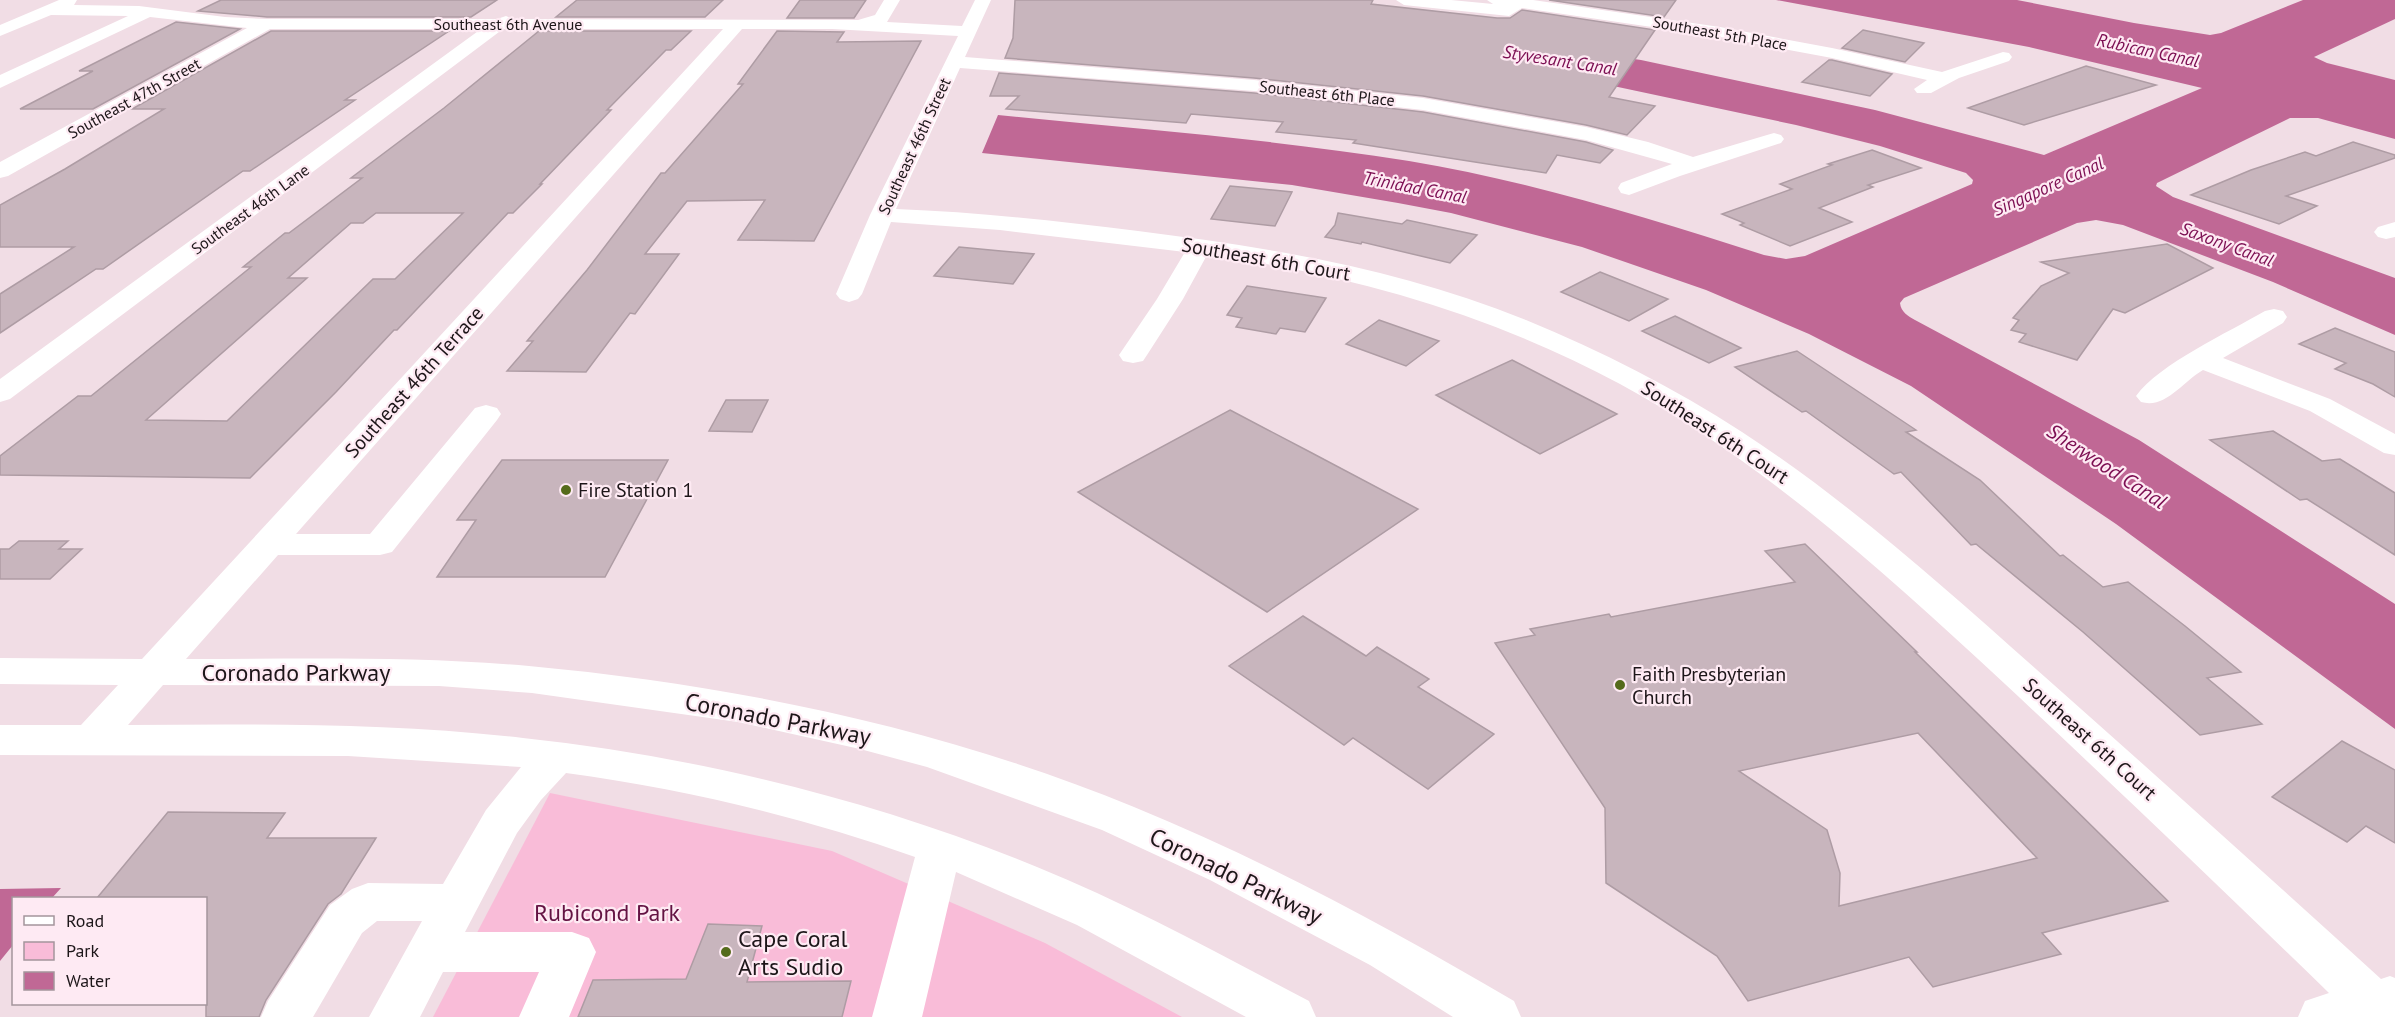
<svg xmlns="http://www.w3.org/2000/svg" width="2395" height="1017" viewBox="0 0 2395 1017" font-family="'PT Sans',sans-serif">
<rect width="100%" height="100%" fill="#f1dde5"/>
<!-- green -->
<polygon fill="#f9bcd8" points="550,793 832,851 1045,943 1182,1017 433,1017"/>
<!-- water -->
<g fill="#c06895">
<path d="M1043 0 1489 38 1641 60 1875 110 2044 155 2202 88 2029 47 1776 0H2017L2134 23 2210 35 2221 33 2303 0H2395V19L2314 57 2327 63 2395 80V139L2318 118H2290L2157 183 2156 186 2173 197 2395 278V335L2273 282 2123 225 2096 220 2077 223 1904 298 1900 303C1901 312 1908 316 1915 320L2139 440 2395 604V729L2116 524 1911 386 1809 334 1706 290 1582 247 1451 213 1398 203 1292 185 982 153 998 115C1135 129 1273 139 1409 161 1530 181 1647 218 1764 255L1786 259 1805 256 1972 184 1973 180 1966 173 1880 146 1796 125 1618 87Z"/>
<polygon points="61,888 52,898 14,898 13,945 0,961 0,889"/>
</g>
<!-- building -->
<g fill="#c8b5bd" stroke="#ae9ca4" stroke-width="1.5" fill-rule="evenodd">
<polygon points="221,0 497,0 471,17 267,17 198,11"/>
<polygon points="577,0 723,0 705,17 556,17"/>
<polygon points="800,0 866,0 854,18 787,18"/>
<polygon points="1015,0 1373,0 1371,4 1497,18 1510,18 1522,10 1655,30 1609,97 1655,106 1627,135 1586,125 1423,96 1254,78 1005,58 1013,38"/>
<polygon points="1549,0 1676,0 1664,17"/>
<polygon points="176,22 240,29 93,109 20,109 93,71 79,71"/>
<polygon points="1863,30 1924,43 1905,62 1842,48"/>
<polygon points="271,31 449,31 345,100 355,100 250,171 243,171 103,269 96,269 0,333 0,294 74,247 0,247 0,205 65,169 164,109 132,109"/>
<path d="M539 31H691L671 50H666L607 110H611L540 184H542L513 213H508L397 330H394L336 392 250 478 0 475V456L78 396H91L251 267H243L285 233H289L362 178H351L444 108ZM376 213H463L395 279H373L227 421 146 420 307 278H288L351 223H363Z"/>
<polygon points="777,31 844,32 837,42 921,41 814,241 738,240 765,200 687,201 645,254 679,254 635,314 630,313 586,372 507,371 533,341 527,341 587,270 661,173 665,173 743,84 738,84"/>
<polygon points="1829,60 1832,60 1892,74 1870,96 1802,82"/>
<polygon points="2086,66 2156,85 2024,125 1968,108"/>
<polygon points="999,73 1254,93 1423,112 1586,142 1613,150 1600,163 1557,155 1546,173 1353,143 1356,140 1276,132 1283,122 1191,114 1186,123 1006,109 1019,96 990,96"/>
<polygon points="2353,142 2395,155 2395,158 2286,196 2317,206 2279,224 2191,195 2251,170 2305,152 2316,156"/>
<polygon points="1872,150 1921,168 1868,185 1873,187 1819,208 1852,222 1790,246 1740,225 1744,223 1722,214 1792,189 1780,184 1832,165 1828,164"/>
<polygon points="1230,186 1292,192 1275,226 1211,219"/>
<polygon points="1338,213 1402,224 1407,220 1477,235 1450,263 1362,242 1361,244 1325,237 1335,225"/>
<polygon points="2167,244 2213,268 2125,313 2113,309 2077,360 2019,342 2026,334 2011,330 2019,320 2013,318 2041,286 2069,273 2041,262"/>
<polygon points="959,247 1001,251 1034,254 1013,284 934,276"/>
<polygon points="1600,272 1668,299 1629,321 1561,292"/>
<polygon points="1247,286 1326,298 1305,332 1280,328 1276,334 1236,327 1242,318 1227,315"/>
<polygon points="1675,316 1741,348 1709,363 1642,331"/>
<polygon points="1379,320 1439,341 1406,366 1346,344"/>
<polygon points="2335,328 2395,352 2395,397 2373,384 2335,369 2346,363 2299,344"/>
<polygon points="1797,351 1916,430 1906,432 1980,480 2060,556 2063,555 2103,587 2128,582 2185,626 2241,672 2207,678 2262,724 2200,735 2083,632 1976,544 1971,545 1901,472 1894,474 1806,411 1802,412 1735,367"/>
<polygon points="1512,360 1576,393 1617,414 1540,454 1436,395"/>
<polygon points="726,400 768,400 752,432 709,431"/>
<polygon points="1230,410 1310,452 1418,509 1267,612 1078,492"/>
<polygon points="2273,431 2322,461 2340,459 2395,493 2395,555 2307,499 2300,500 2210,440"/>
<polygon points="502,460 668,460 605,577 437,577 476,520 457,520"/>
<polygon points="19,541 68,541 59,549 82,549 50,579 0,579 0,549 9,549"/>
<path d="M1805 544 1917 652H1915L2168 901 2042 933 2061 954 1933 987 1909 957 1748 1001 1717 956 1606 883 1605 808 1495 643 1535 635 1530 629 1609 614 1611 617 1795 582 1765 551ZM1918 733 2037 858 1839 906 1840 873 1827 830 1739 771Z"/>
<polygon points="1303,616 1366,656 1377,647 1429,679 1418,687 1494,734 1428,789 1353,738 1344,745 1229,666"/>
<polygon points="2342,741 2395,770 2395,843 2366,826 2347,842 2272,797"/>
<polygon points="168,812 285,813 267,838 376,838 341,894 328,904 266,1000 259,1017 206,1017 206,898 97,898"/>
<polygon points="708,924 762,926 747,982 851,981 842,1017 578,1017 593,980 686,979"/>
</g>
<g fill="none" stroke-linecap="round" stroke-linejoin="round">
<!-- minor -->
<g fill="#fff" fill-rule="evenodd">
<path d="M59 0H77L74 5 139 6 225 17 267 19H497L506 16 513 19 858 20 875 15 884 0H900L887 22 962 26 975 0H991L965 57 1254 80 1423 98 1586 127 1648 142 1693 157 1767 135 1774 133 1781 135 1784 139 1781 143 1680 176 1629 195 1621 193 1618 188 1621 183 1672 164 1586 140 1423 110 1254 91 960 68 896 209C977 212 1058 221 1138 231 1274 248 1399 269 1526 320 1602 351 1674 388 1742 432 1851 503 1948 591 2045 677 2158 777 2270 878 2381 979L2390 976 2395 978V1017H2298L2305 1001 2329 993C2222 889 2114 786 2005 684 1885 573 1764 462 1620 384 1491 315 1352 274 1207 255L1183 299 1147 355 1143 361 1133 363 1123 361 1119 355 1157 299 1185 252 1000 230 891 222 862 294 858 299 849 302 840 299 836 294 870 215 958 36 832 29H742L296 534H370L475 408 486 405 497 408 501 414 497 420 392 552 380 555H278L186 659C301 659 415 656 529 666 735 685 942 728 1134 807 1266 861 1391 929 1514 1001L1521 1017H1453L1370 965 1210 880 1102 830 927 767 860 749 738 722 532 693 439 686 163 685 128 725C260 724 392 723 523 738 699 757 874 800 1037 867 1131 905 1219 954 1309 1001L1316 1017H1246L1077 925 956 872 922 1017H872L915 857C802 817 685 789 566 773L541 800 517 833 465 932H572L589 938 596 952 569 1017H519L539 972H443L420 1017H369L422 921H377L362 933 313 1017H261L268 1001 330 905 352 889 368 883 443 884 486 810 521 767 348 756 0 755V725H81L118 685 0 684V658L142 659 723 29H503L10 399 0 402V379L481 29H270L8 176 0 178V162L247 28 150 17 0 88V75L128 16 51 15 0 36V25Z"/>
<polygon points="1396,0 1451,0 1493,4 1487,0 1533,0 1720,27 1832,48 1942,72 2003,52 2009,53 2012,57 2009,61 1959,78 1931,93 1917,93 1914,89 1927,80 1832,58 1720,37 1522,8 1509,16 1404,5"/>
<polygon points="2395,222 2395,237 2386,239 2378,237 2374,232 2378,227"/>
<path d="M2274 309 2283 311 2287 317 2283 323 2223 358 2330 399 2395 434V455L2384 453 2310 411 2203 370C2182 382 2166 409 2141 402L2136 396C2159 364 2229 332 2265 311Z"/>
</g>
</g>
<!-- markers -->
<g fill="#556b1b" stroke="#feeaf3" stroke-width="2">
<circle cx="566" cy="490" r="6"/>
<circle cx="1620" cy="685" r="6"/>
<circle cx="726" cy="952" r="6"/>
</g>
<g text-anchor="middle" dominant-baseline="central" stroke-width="4.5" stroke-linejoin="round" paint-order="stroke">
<!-- far-street labels -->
<g font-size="16" fill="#1d1619" stroke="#feeaf3">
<text x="508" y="24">Southeast 6th Avenue</text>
<text transform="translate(1720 33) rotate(10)">Southeast 5th Place</text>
<text transform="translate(1327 93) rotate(6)">Southeast 6th Place</text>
<text transform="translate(134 98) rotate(-29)">Southeast 47th Street</text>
<text transform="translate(914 146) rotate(-65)">Southeast 46th Street</text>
<text transform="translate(250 209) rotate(-36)">Southeast 46th Lane</text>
</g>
<!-- far-water labels -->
<g font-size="18" font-style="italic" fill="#7c0e52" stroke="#feeaf3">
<text transform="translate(2148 50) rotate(12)">Rubican Canal</text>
<text transform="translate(1560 60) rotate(9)">Styvesant Canal</text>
<text transform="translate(2048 186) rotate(-24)">Singapore Canal</text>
<text transform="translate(1415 187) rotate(11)">Trinidad Canal</text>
<text transform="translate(2227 244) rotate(20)">Saxony Canal</text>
</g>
<!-- street labels -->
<g font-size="20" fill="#1d1619" stroke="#feeaf3">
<text transform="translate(1266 259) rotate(10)">Southeast 6th Court</text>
<text transform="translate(414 382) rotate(-48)">Southeast 46th Terrace</text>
<text transform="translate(1715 432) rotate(33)">Southeast 6th Court</text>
<text transform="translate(2090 739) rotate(42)">Southeast 6th Court</text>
</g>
<!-- poi labels -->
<g font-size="20" fill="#1d1619" stroke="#feeaf3" text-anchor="start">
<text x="578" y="490">Fire Station 1</text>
<text x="1632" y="674">Faith Presbyterian<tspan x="1632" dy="23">Church</tspan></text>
</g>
<!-- water labels -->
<g font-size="21" font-style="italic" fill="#7c0e52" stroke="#feeaf3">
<text transform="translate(2107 466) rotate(33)">Sherwood Canal</text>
</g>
<!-- near-street labels -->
<g font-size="24" fill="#1d1619" stroke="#feeaf3">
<text x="296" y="672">Coronado Parkway</text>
<text transform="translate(778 719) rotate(11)">Coronado Parkway</text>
<text transform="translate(1236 876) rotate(26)">Coronado Parkway</text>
</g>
<!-- near-park labels -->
<g font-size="24" fill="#641343" stroke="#feeaf3">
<text x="607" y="912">Rubicond Park</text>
</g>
<!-- near-poi labels -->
<g font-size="24" fill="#1d1619" stroke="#feeaf3" text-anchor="start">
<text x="738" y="938">Cape Coral<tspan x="738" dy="28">Arts Sudio</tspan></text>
</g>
</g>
<!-- legend -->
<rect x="12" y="897" width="195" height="108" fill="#feeaf3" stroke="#a4959c" stroke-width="1.5"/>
<rect x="24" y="916" width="30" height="9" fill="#ffffff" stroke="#a4959c" stroke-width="1.5"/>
<text x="66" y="927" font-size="18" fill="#1d1619">Road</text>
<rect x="24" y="942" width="30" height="18" fill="#f9bcd8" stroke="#a4959c" stroke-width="1.5"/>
<text x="66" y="957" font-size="18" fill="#1d1619">Park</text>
<rect x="24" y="972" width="30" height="18" fill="#c06895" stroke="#a4959c" stroke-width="1.5"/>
<text x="66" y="987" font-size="18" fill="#1d1619">Water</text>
</svg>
